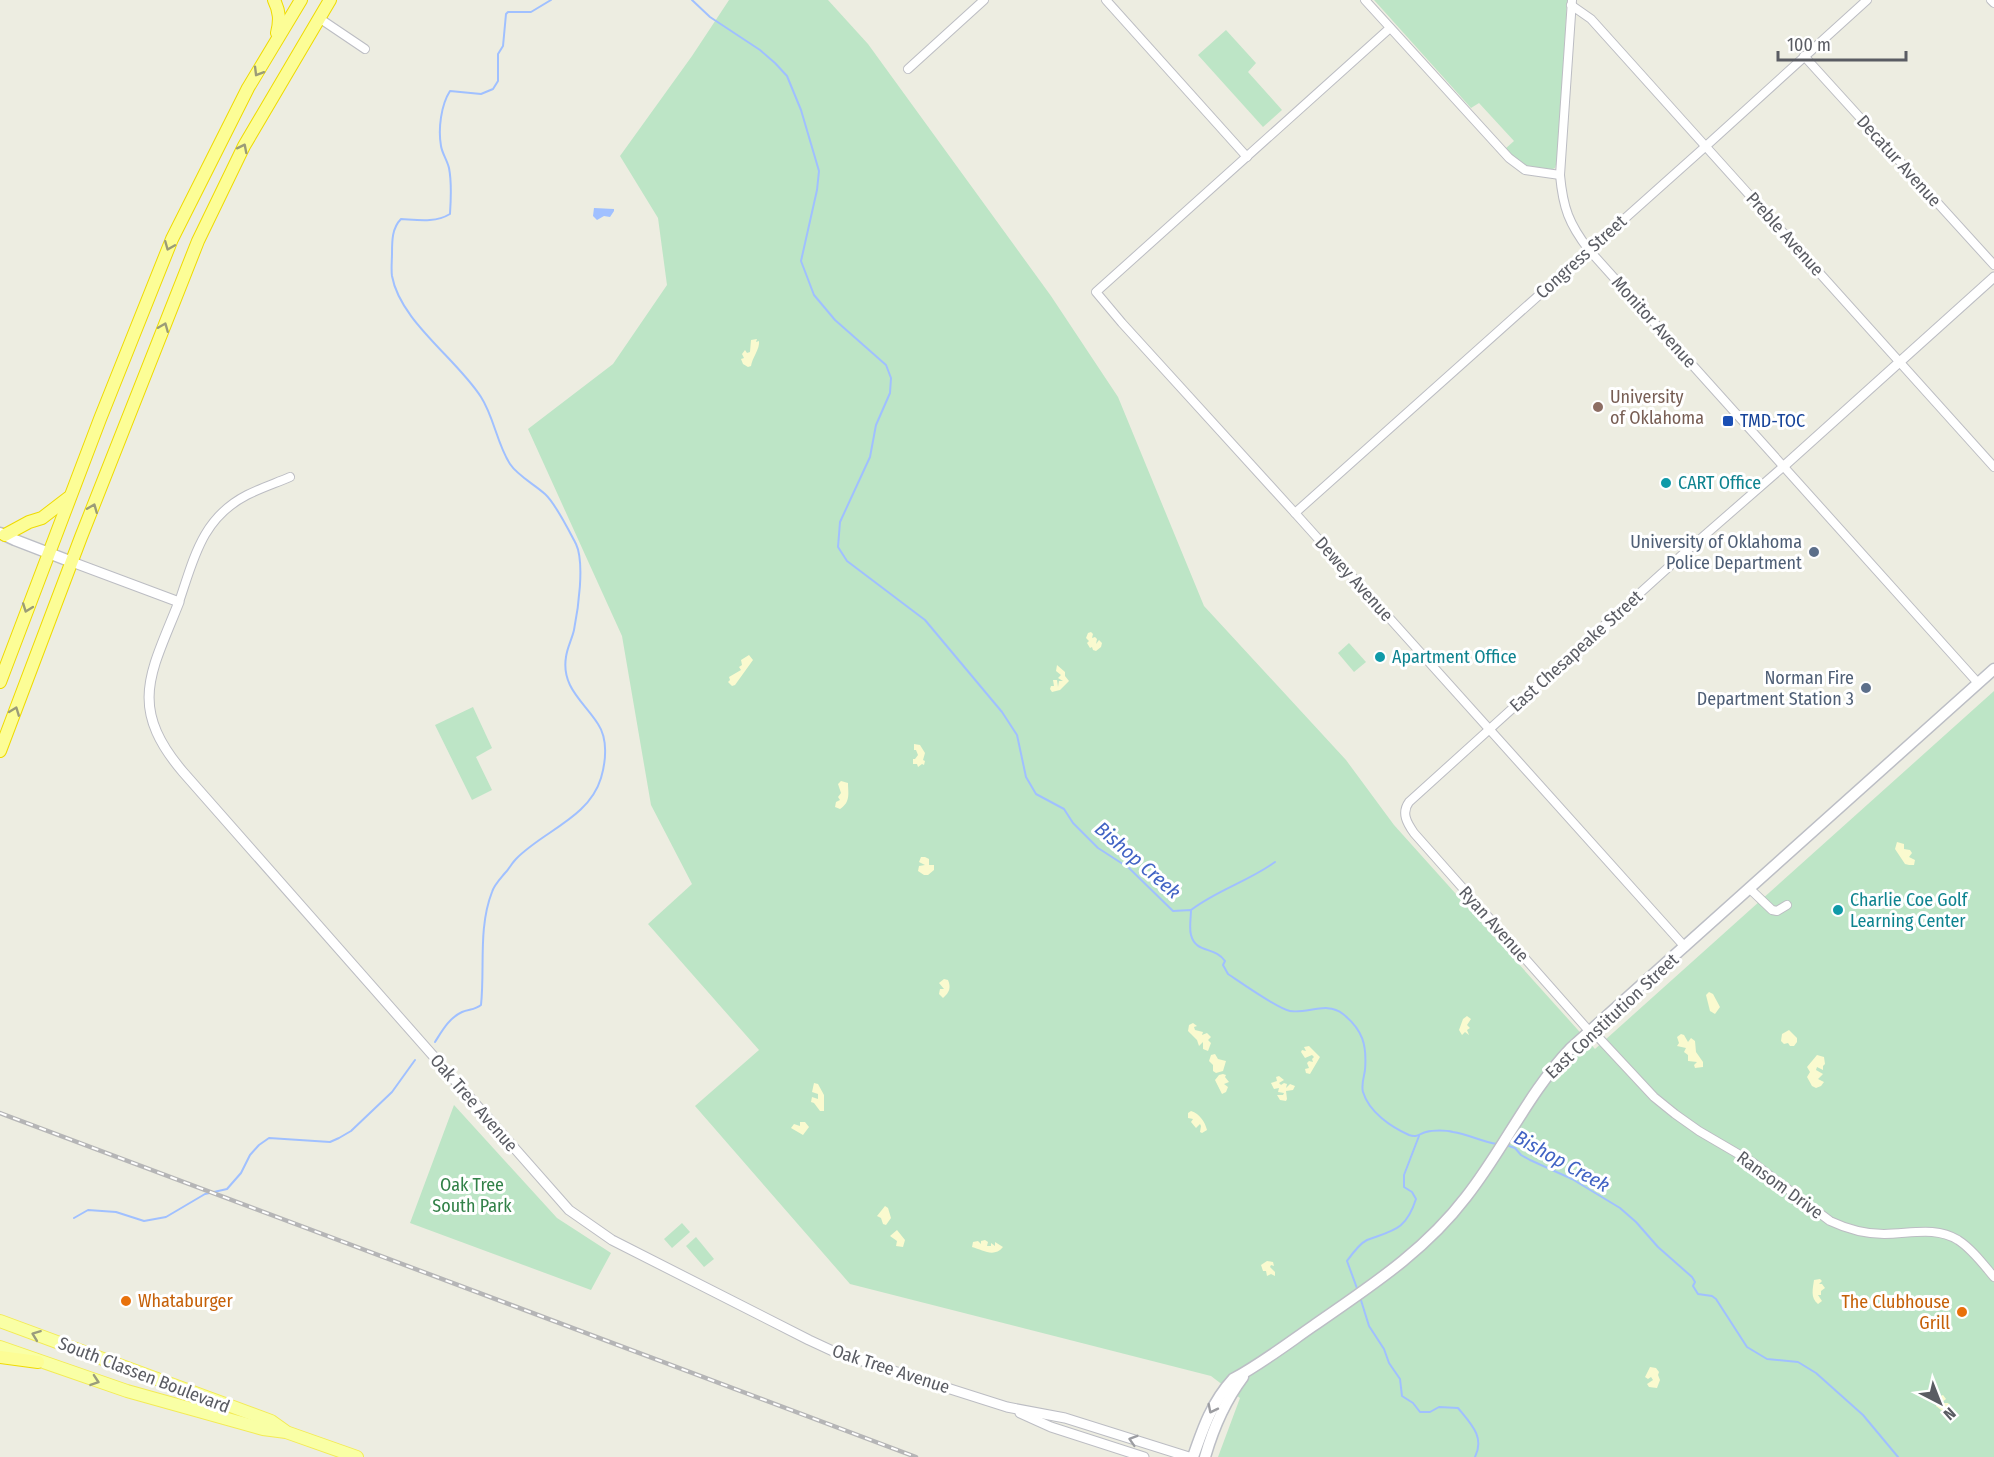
<svg xmlns="http://www.w3.org/2000/svg" width="1994" height="1457" viewBox="0 0 1994 1457" font-family="'Fira Sans Condensed',sans-serif">
<rect width="100%" height="100%" fill="#edede1"/>
<!-- green -->
<g fill="#bde5c6">
<polygon points="729,0 828,0 868,44 1051,296 1118,397 1204,606 1346,760 1394,825 1595,1049 1994,691 1994,1457 1218,1457 1240,1398 1211,1376 850,1284 695,1106 759,1050 648,924 692,884 651,805 622,636 528,429 613,364 667,285 658,218 620,156 692,56"/>
<path d="M1374 0H1567L1558 158 1555 168C1537 177 1517 162 1505 149L1514 141 1479 103 1471 108Z"/>
<polygon points="1226,30 1256,63 1248,72 1282,110 1263,127 1198,55"/>
<polygon points="1349,643 1366,662 1354,672 1338,653"/>
<polygon points="473,707 492,748 476,757 492,790 472,800 435,725"/>
<polygon points="454,1105 557,1218 611,1253 591,1290 410,1223"/>
<polygon points="682,1223 690,1232 672,1248 664,1239"/>
<polygon points="696,1237 714,1259 704,1267 686,1246"/>
</g>
<!-- sand -->
<g fill="#fafacf">
<path d="M757 339 756 342 759 341C760 349 752 358 751 366L748 367 743 364 741 359 744 358 742 354 745 350 747 353 750 352 751 340Z"/>
<polygon points="1091,632 1093,634 1092,638 1095,637 1097,639 1096,644 1099,640 1102,643 1101,647 1096,651 1093,650 1092,647 1090,648 1087,643 1089,641 1086,638 1088,633"/>
<polygon points="749,655 753,660 735,685 732,686 728,682 730,680 729,677 741,670 739,667 742,665 741,660"/>
<polygon points="1057,665 1065,672 1065,676 1069,681 1060,690 1052,692 1050,689 1051,686 1054,686 1053,680 1057,680 1058,687 1059,681 1063,681 1058,678 1061,675 1056,671"/>
<polygon points="914,744 920,745 925,753 923,760 925,761 924,765 922,764 918,767 917,764 913,764 913,759 915,759 918,755 916,750 914,750"/>
<path d="M841 781 848 783C848 793 851 802 840 809L835 807 836 802 840 800 838 797 841 793 838 784Z"/>
<polygon points="1897,842 1904,844 1904,849 1910,850 1912,853 1909,857 1915,860 1914,865 1909,865 1905,864 1895,849"/>
<polygon points="921,857 925,857 929,859 929,865 934,865 934,870 928,875 924,875 918,871 919,866 925,865 919,862"/>
<path d="M944 979 948 980C951 987 950 992 943 998L939 994 940 989H944L939 983Z"/>
<polygon points="1709,992 1713,994 1720,1007 1715,1014 1710,1011 1706,995"/>
<polygon points="1467,1016 1471,1019 1467,1025 1470,1028 1467,1030 1469,1035 1465,1032 1462,1035 1459,1030 1463,1019"/>
<polygon points="1193,1023 1197,1026 1194,1027 1195,1030 1203,1032 1202,1035 1207,1033 1211,1037 1208,1040 1211,1043 1208,1051 1203,1049 1203,1042 1199,1046 1197,1040 1188,1031 1189,1025"/>
<polygon points="1789,1030 1797,1038 1797,1042 1794,1046 1790,1046 1788,1043 1784,1044 1781,1041 1782,1034"/>
<polygon points="1681,1034 1684,1035 1688,1042 1691,1038 1695,1041 1696,1052 1703,1062 1703,1067 1695,1068 1694,1065 1697,1062 1688,1061 1688,1055 1684,1052 1686,1048 1677,1046 1679,1043 1677,1037"/>
<polygon points="1309,1046 1320,1057 1310,1074 1306,1073 1305,1069 1309,1068 1307,1063 1309,1061 1313,1062 1312,1059 1314,1057 1312,1055 1305,1058 1301,1052 1302,1050 1306,1051 1304,1047"/>
<polygon points="1215,1054 1218,1059 1226,1061 1223,1071 1216,1073 1213,1071 1213,1065 1209,1061 1211,1055"/>
<polygon points="1817,1055 1824,1057 1825,1064 1823,1066 1823,1070 1817,1067 1816,1070 1823,1074 1818,1079 1824,1082 1821,1086 1816,1088 1812,1086 1807,1077 1810,1072 1807,1067"/>
<polygon points="1223,1074 1226,1075 1225,1077 1229,1082 1224,1084 1228,1087 1226,1092 1222,1094 1215,1080 1219,1075"/>
<polygon points="1279,1076 1284,1080 1279,1083 1281,1085 1284,1083 1287,1084 1286,1088 1290,1084 1295,1086 1293,1090 1286,1091 1287,1099 1286,1101 1280,1100 1277,1095 1283,1095 1284,1093 1278,1092 1279,1088 1274,1089 1271,1083 1277,1081 1276,1077"/>
<polygon points="814,1083 818,1084 824,1095 824,1111 820,1111 814,1103 811,1102 812,1097 818,1099 818,1094 812,1092"/>
<path d="M1191 1111C1200 1114 1205 1122 1207 1130L1202 1133 1200 1132 1201 1126 1200 1124 1196 1128 1191 1122 1193 1119 1188 1118V1113Z"/>
<polygon points="800,1122 805,1122 809,1127 803,1135 791,1128 794,1124 800,1126"/>
<polygon points="885,1206 888,1208 891,1218 886,1225 883,1224 881,1218 877,1216"/>
<polygon points="897,1230 905,1240 903,1247 896,1246 897,1241 890,1236"/>
<path d="M985 1240 988 1242 987 1246H991V1243L995 1246V1242L1003 1247C994 1258 983 1250 972 1247L973 1242 978 1241 981 1244V1241Z"/>
<polygon points="1267,1261 1273,1262 1274,1266 1271,1265 1270,1267 1275,1272 1275,1276 1271,1274 1267,1276 1266,1271 1263,1271 1261,1265"/>
<path d="M1820 1279 1822 1281 1819 1284H1822L1825 1288 1821 1291V1295H1818L1822 1301 1818 1304C1810 1298 1813 1288 1814 1280Z"/>
<polygon points="1650,1367 1656,1368 1659,1372 1658,1375 1660,1380 1657,1388 1649,1387 1647,1384 1653,1380 1651,1377 1648,1379 1645,1377"/>
<polygon points="1943,1395 1946,1399 1941,1403 1948,1403 1950,1405 1947,1407 1948,1411 1945,1413 1936,1406 1938,1397"/>
</g>
<!-- water -->
<polygon fill="#a0c0ff" points="594,208 614,209 614,211 610,217 604,216 597,220 593,216"/>
<g fill="none" stroke-linecap="round" stroke-linejoin="round">
<!-- stream -->
<g stroke="#a0c0ff" stroke-width="2">
<path d="M692 0 710 17 760 50 775 63 787 76 801 110 819 171 817 190 801 261 814 295 835 320 886 365 891 378 890 393 876 425 870 457 840 522 838 547 847 561 925 620 1002 712 1017 735 1026 777 1036 794 1064 809 1073 823 1098 848 1129 868 1173 911 1191 910C1191 917 1189 928 1191 935 1196 954 1215 946 1225 961L1223 965 1228 974C1240 982 1278 1009 1290 1011 1308 1014 1327 1001 1343 1014 1363 1030 1367 1045 1365 1070 1364 1077 1361 1085 1363 1092 1369 1112 1391 1127 1409 1135 1417 1138 1419 1134 1426 1132 1433 1130 1446 1130 1453 1132 1468 1134 1482 1142 1497 1144"/>
<path d="M1191 910C1217 890 1249 881 1275 862"/>
<path d="M435 1042C442 1031 449 1018 462 1012 469 1009 475 1010 481 1005 485 968 478 928 492 892 494 885 500 879 505 873 509 869 512 863 516 859 543 831 589 818 601 778 606 761 608 739 598 724 584 702 561 687 566 657 567 648 572 639 574 630 578 610 585 563 576 544 569 531 556 504 545 494 534 484 518 476 510 464 497 444 494 417 481 397 457 359 400 321 392 276 391 269 392 261 392 253 392 241 392 228 401 219 418 220 435 223 450 214 451 199 452 183 449 168 447 160 442 153 441 146 438 129 441 105 450 91L481 94 493 89 498 81V54L503 46 506 14 508 12H531L551 0"/>
<polyline points="1506,1145 1515,1148 1521,1155 1530,1160 1572,1179 1620,1208 1636,1222 1658,1247 1692,1277 1695,1282 1693,1286 1698,1294 1712,1296 1716,1299 1747,1347 1767,1359 1798,1362 1816,1373 1863,1415 1898,1457"/>
<polyline points="74,1218 88,1210 116,1212 144,1221 166,1217 205,1194 227,1189 241,1173 250,1155 259,1145 269,1138 330,1142 339,1138 351,1131 392,1092 415,1060"/>
<path d="M1358 1291 1347 1261C1352 1254 1359 1244 1367 1240 1394 1230 1406 1230 1416 1199L1412 1192 1404 1187V1175L1419 1136"/>
<path d="M1360 1297 1369 1326 1384 1349 1389 1363 1400 1379 1402 1396 1413 1403 1420 1412H1430L1439 1407 1458 1408C1471 1424 1485 1437 1475 1457"/>
</g>
<defs>
<g id="minor">
<polyline points="1106,0 1247,157"/>
<polyline points="1365,0 1509,158 1525,170 1560,175"/>
<path d="M1572 0 1560 175C1563 208 1569 224 1589 250L1978 683"/>
<polyline points="1991,0 1994,3"/>
<polyline points="1571,5 1591,19 1994,467"/>
<polyline points="319,18 365,49"/>
<polyline points="1390,28 1096,292 1122,323 1295,513 1685,947"/>
<polyline points="1804,56 1994,265"/>
<polyline points="908,69 984,0"/>
<path d="M1784 466 1682 555 1409 802C1401 813 1407 823 1414 833L1590 1032 1599 1038 1654 1097 1675 1114 1699 1131 1752 1162 1830 1221C1847 1229 1865 1234 1884 1234 1910 1234 1935 1226 1958 1240 1972 1249 1983 1264 1994 1277"/>
<polyline points="1295,513 1706,146 1867,0"/>
<path d="M179 602C194 558 202 518 247 495 261 488 276 483 290 477"/>
<polyline points="1750,889 1772,910 1777,911 1787,905"/>
</g>
<g id="tertiary">
<polyline points="1784,466 1994,277"/>
<path d="M72 562 179 602C151 673 127 706 183 772L569 1210 612 1240 809 1340 837 1353 1007 1407 1065 1418 1189 1457"/>
<polyline points="1020,1413 1051,1427 1144,1457"/>
</g>
<g id="secondary">
<polyline points="0,533 15,540 72,562"/>
<path d="M1193 1457C1203 1428 1212 1402 1233 1379 1261 1364 1287 1344 1313 1326 1369 1287 1424 1252 1466 1197 1504 1149 1528 1093 1571 1048L1994 669"/>
<path d="M1205 1457C1213 1429 1225 1401 1243 1377"/>
</g>
<g id="primary">
<polyline points="0,1321 271,1421 285,1431"/>
<polyline points="0,1347 127,1391 263,1429 286,1432 357,1457"/>
</g>
<g id="trunk">
<path d="M274 0C280 12 280 21 277 33"/>
<polyline points="5,535 29,522 42,518 68,498"/>
<polyline points="0,682 100,419 172,239 248,88 301,0"/>
<polyline points="0,751 81,537 198,241 244,146 330,0"/>
<polyline points="0,1357 38,1362"/>
</g>
</defs>
<!-- minor casing -->
<use href="#minor" stroke="#bcbdc3" stroke-width="10"/>
<!-- tertiary casing -->
<use href="#tertiary" stroke="#bcbdc3" stroke-width="11"/>
<!-- secondary casing -->
<use href="#secondary" stroke="#bcbec5" stroke-width="13"/>
<!-- primary casing -->
<use href="#primary" stroke="#f3eb55" stroke-width="14"/>
<!-- trunk casing -->
<use href="#trunk" stroke="#efdb00" stroke-width="14"/>
<!-- minor -->
<use href="#minor" stroke="#fff" stroke-width="8"/>
<!-- tertiary -->
<use href="#tertiary" stroke="#fff" stroke-width="9"/>
<!-- secondary -->
<use href="#secondary" stroke="#fff" stroke-width="10"/>
<!-- primary -->
<use href="#primary" stroke="#f9ffa5" stroke-width="12"/>
<!-- trunk -->
<use href="#trunk" stroke="#fcfd96" stroke-width="12"/>
<defs>
<polyline id="rail" points="0,1113 916,1457"/>
</defs>
<!-- rail casing -->
<use href="#rail" stroke="#b5b5b6" stroke-width="4.5"/>
<!-- rail -->
<use href="#rail" stroke="#fff" stroke-width="2" stroke-dasharray="7" stroke-linecap="butt"/>
</g>
<!-- one-way arrows -->
<defs><path id="oneway-chevron" d="M-2-3.5L2.5 0L-2 3.5" fill="none" stroke-width="1.6" stroke-linecap="round" stroke-linejoin="round" transform="scale(1.5)"/></defs>
<g stroke="#9b9c77">
<use href="#oneway-chevron" transform="translate(258 72) rotate(121)"/>
<use href="#oneway-chevron" transform="translate(243 148) rotate(-63)"/>
<use href="#oneway-chevron" transform="translate(169 246) rotate(112)"/>
<use href="#oneway-chevron" transform="translate(164 327) rotate(-68)"/>
<use href="#oneway-chevron" transform="translate(93 508) rotate(-68)"/>
<use href="#oneway-chevron" transform="translate(27 608) rotate(110)"/>
<use href="#oneway-chevron" transform="translate(15 711) rotate(-69)"/>
</g>
<g stroke="#9a9d7d">
<use href="#oneway-chevron" transform="translate(36 1335) rotate(-159)"/>
<use href="#oneway-chevron" transform="translate(95 1381) rotate(19)"/>
</g>
<g stroke="#9c9da1">
<use href="#oneway-chevron" transform="translate(1212 1409) rotate(117)"/>
<use href="#oneway-chevron" transform="translate(1133 1440) rotate(-163)"/>
</g>
<!-- markers -->
<circle fill="#8d6e63" stroke="#fff" stroke-width="2" cx="1598" cy="407" r="6"/>
<rect fill="#1a4fb4" stroke="#fff" stroke-width="2" x="1722" y="415" width="12" height="12" rx="3"/>
<g fill="#0f9aa8" stroke="#fff" stroke-width="2">
<circle cx="1666" cy="483" r="6"/>
<circle cx="1380" cy="657" r="6"/>
<circle cx="1838" cy="910" r="6"/>
</g>
<g fill="#5c6f8a" stroke="#fff" stroke-width="2">
<circle cx="1814" cy="552" r="6"/>
<circle cx="1866" cy="688" r="6"/>
</g>
<g fill="#e8710a" stroke="#fff" stroke-width="2">
<circle cx="126" cy="1301" r="6"/>
<circle cx="1962" cy="1312" r="6"/>
</g>
<g text-anchor="middle" dominant-baseline="central" stroke-width="6" stroke-linejoin="round" paint-order="stroke">
<!-- street labels -->
<g font-size="18" fill="#5a5c63" stroke="#fff">
<text transform="translate(1899 161) rotate(48)">Decatur Avenue</text>
<text transform="translate(1785 234) rotate(48)">Preble Avenue</text>
<text transform="translate(1581 257) rotate(-42)">Congress Street</text>
<text transform="translate(1654 322) rotate(48)">Monitor Avenue</text>
<text transform="translate(1354 579) rotate(48)">Dewey Avenue</text>
<text transform="translate(1576 651) rotate(-42)">East Chesapeake Street</text>
<text transform="translate(1494 924) rotate(48)">Ryan Avenue</text>
<text transform="translate(1612 1016) rotate(-43)">East Constitution Street</text>
<text transform="translate(474 1103) rotate(49)">Oak Tree Avenue</text>
<text transform="translate(1780 1185) rotate(36)">Ransom Drive</text>
<text transform="translate(891 1369) rotate(18)">Oak Tree Avenue</text>
<text transform="translate(144 1375) rotate(21)">South Classen Boulevard</text>
</g>
<!-- education labels -->
<g font-size="18" fill="#785e54" stroke="#fff" text-anchor="start">
<text x="1610" y="397">University<tspan x="1610" dy="21">of Oklahoma</tspan></text>
</g>
<!-- transit labels -->
<g font-size="18" fill="#164399" stroke="#fff" text-anchor="start">
<text x="1740" y="421">TMD-TOC</text>
</g>
<!-- culture labels -->
<g font-size="18" fill="#0d838f" stroke="#fff" text-anchor="start">
<text x="1678" y="483">CART Office</text>
<text x="1392" y="657">Apartment Office</text>
<text x="1850" y="900">Charlie Coe Golf<tspan x="1850" dy="21">Learning Center</tspan></text>
</g>
<!-- service labels -->
<g font-size="18" fill="#4e5e75" stroke="#fff" text-anchor="end">
<text x="1802" y="542">University of Oklahoma<tspan x="1802" dy="21">Police Department</tspan></text>
<text x="1854" y="678">Norman Fire<tspan x="1854" dy="21">Department Station 3</tspan></text>
</g>
<!-- park labels -->
<g font-size="18" fill="#328148" stroke="#fff">
<text x="472" y="1185">Oak Tree<tspan x="472" dy="21">South Park</tspan></text>
</g>
<!-- food labels -->
<g font-size="18" fill="#c56008" stroke="#fff" text-anchor="start">
<text x="138" y="1301">Whataburger</text>
<text x="1950" y="1302" text-anchor="end">The Clubhouse<tspan x="1950" dy="21">Grill</tspan></text>
</g>
<!-- water labels -->
<g font-size="20" font-style="italic" fill="#4163c4" stroke="#fff">
<text transform="translate(1138 860) rotate(41)">Bishop Creek</text>
<text transform="translate(1562 1161) rotate(29)">Bishop Creek</text>
</g>
</g>
<!-- north arrow -->
<g transform="translate(1940 1403) rotate(138)" stroke="#ffffff" stroke-width="4.5" paint-order="stroke">
<path d="M0-4.5L10 22L0 15L-10 22Z" fill="#5a5c63"/>
<text y="-9" font-size="16" font-weight="bold" text-anchor="middle" fill="#5a5c63">N</text>
</g>
<!-- scale -->
<path d="M1778 51v9h128v-9" fill="none" stroke="#5a5c63" stroke-width="3"/>
<text x="1787" y="51" font-size="18" fill="#5a5c63" stroke="#ffffff" stroke-width="4.5" paint-order="stroke">100 m</text>
</svg>
